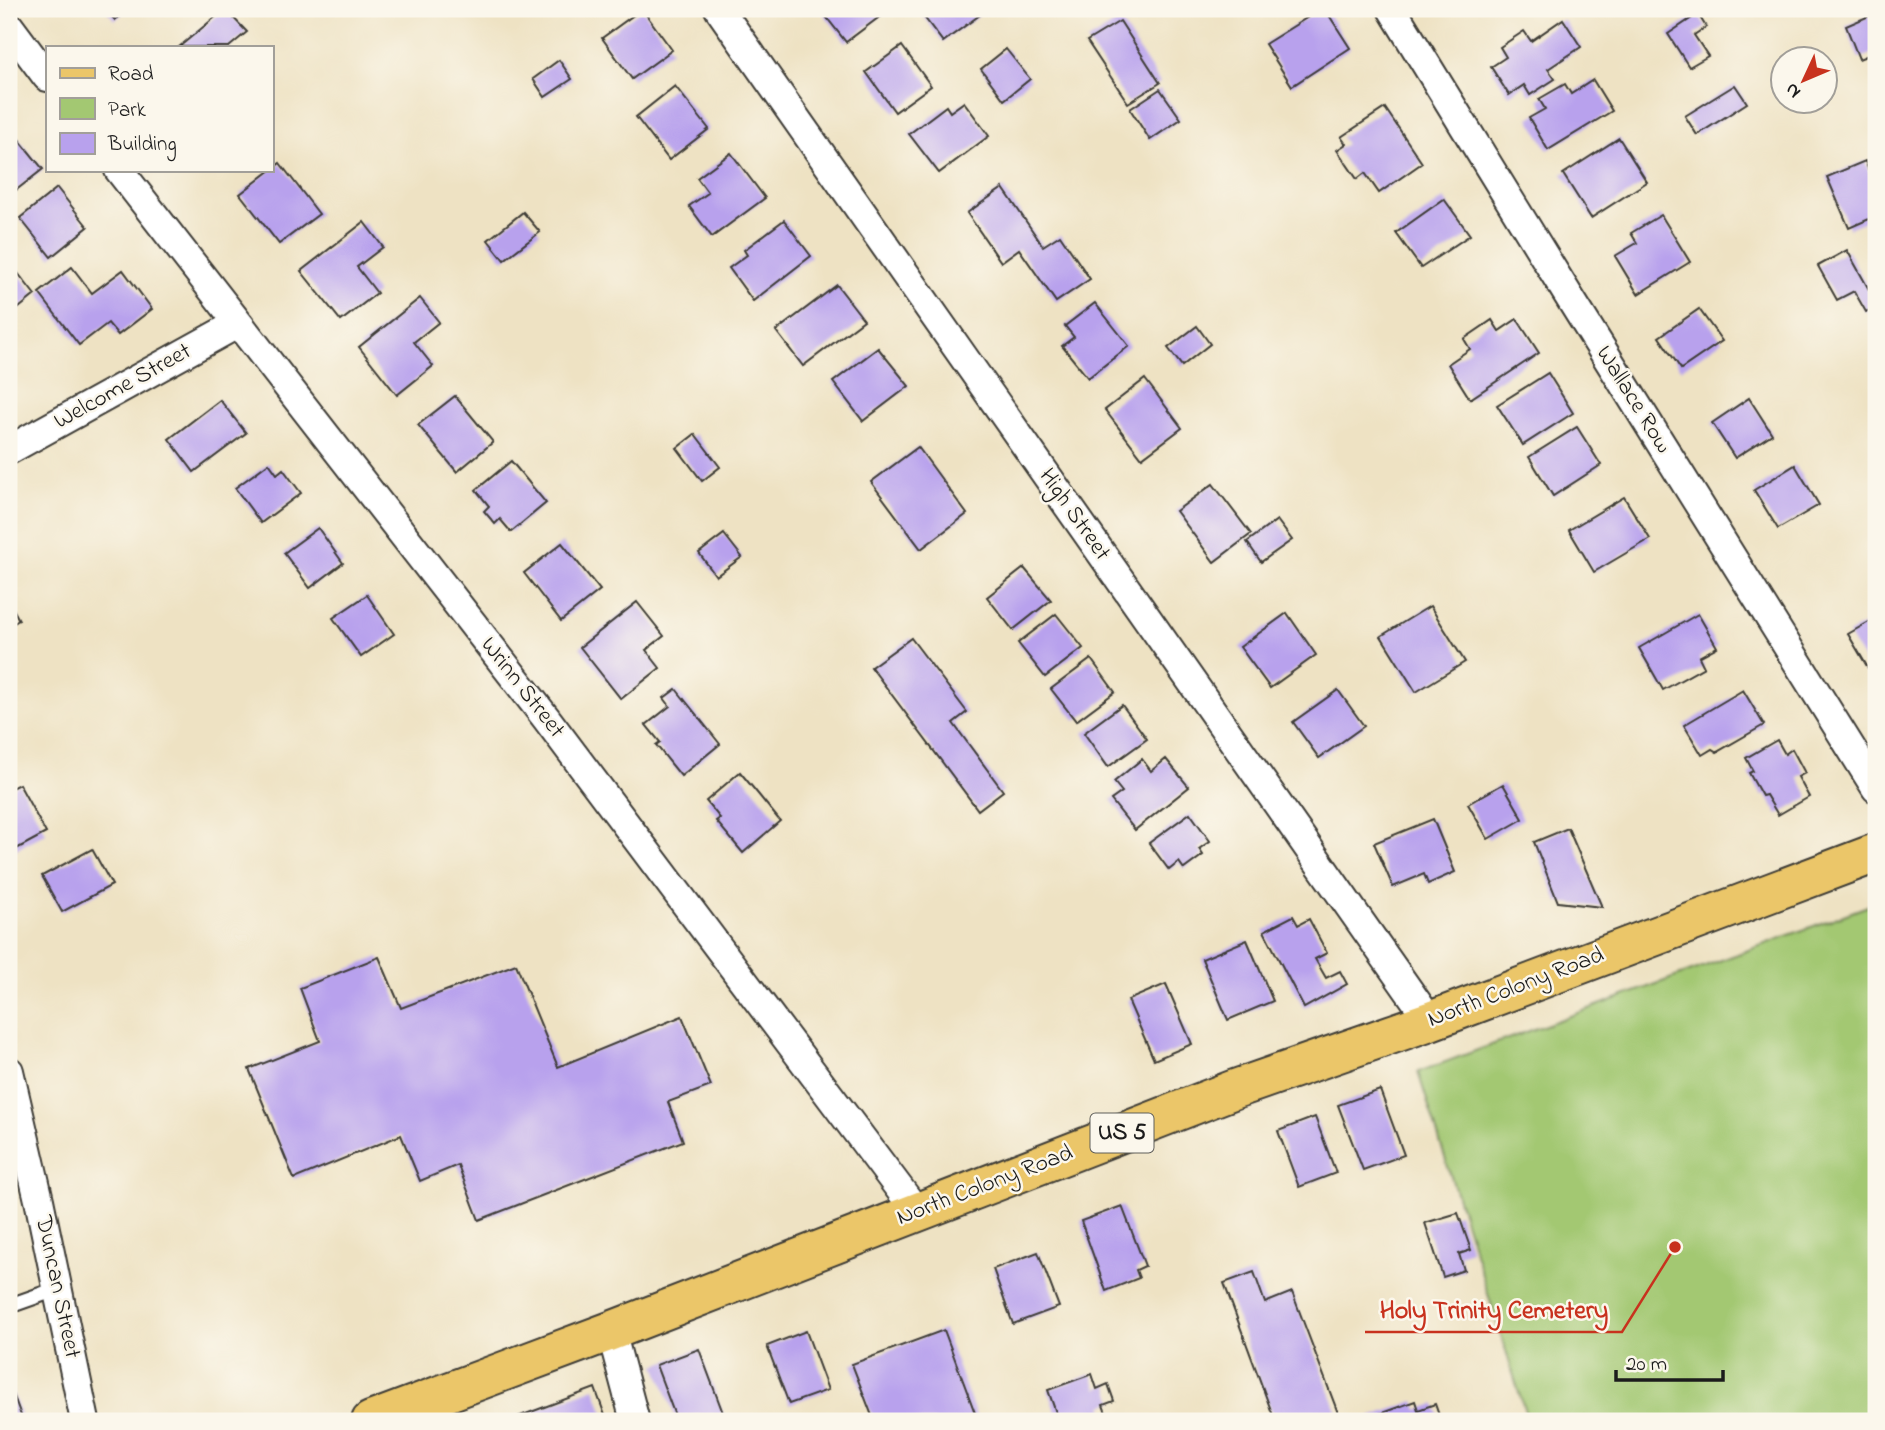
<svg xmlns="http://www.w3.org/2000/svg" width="1885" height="1430" viewBox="0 0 1885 1430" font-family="'Indie Flower',sans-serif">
<rect width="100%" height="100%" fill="#fbf7ec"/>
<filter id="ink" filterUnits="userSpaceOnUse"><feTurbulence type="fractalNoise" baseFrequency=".0143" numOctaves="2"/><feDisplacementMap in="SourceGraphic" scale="14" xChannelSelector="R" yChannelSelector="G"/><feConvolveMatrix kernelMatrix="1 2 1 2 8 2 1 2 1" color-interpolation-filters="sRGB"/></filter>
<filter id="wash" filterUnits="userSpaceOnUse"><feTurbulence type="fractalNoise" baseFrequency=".00686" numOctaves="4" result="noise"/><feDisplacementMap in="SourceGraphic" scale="28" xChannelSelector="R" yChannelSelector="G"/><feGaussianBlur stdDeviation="1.57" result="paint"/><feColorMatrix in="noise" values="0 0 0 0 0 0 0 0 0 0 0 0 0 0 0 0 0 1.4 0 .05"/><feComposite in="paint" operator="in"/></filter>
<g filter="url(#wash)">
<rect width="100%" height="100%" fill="#eee2c3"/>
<!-- green -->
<polygon fill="#a3c872" stroke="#607247" stroke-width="2" points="1876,903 1876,1421 1528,1421 1418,1072"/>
<g id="blocks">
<!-- building -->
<g fill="#b8a1ed">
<polygon points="105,9 128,9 115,20"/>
<polygon points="225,9 247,32 229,47 179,47"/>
<polygon points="642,9 672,50 632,79 602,38"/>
<polygon points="820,9 890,9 846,42"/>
<polygon points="927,9 988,9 943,42 921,13"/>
<polygon points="1321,9 1325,9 1350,48 1292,86 1265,44"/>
<polygon points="1876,13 1876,52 1859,59 1846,26"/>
<polygon points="1698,14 1706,27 1694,35 1708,56 1689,67 1668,34"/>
<polygon points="1563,19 1581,47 1548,69 1555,79 1530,95 1524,85 1509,95 1491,67 1506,57 1500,47 1524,31 1531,41"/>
<polygon points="1120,21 1160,83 1128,103 1087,41"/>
<polygon points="902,46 931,86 895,112 866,72"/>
<polygon points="1006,49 1030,79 1004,100 981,69"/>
<polygon points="559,60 572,79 545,97 533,79"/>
<polygon points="1593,80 1612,111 1548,150 1529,118 1545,109 1539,99 1565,84 1571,94"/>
<polygon points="1735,85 1747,103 1697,135 1685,116"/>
<polygon points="675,86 709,129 669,160 636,117"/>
<polygon points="1160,89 1181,119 1150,140 1130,109"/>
<polygon points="964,102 989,136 939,173 909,134 946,106 950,112"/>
<polygon points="1385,108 1422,163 1379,193 1365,173 1357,179 1337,150 1346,144 1341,137"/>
<polygon points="13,132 43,169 10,195 9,135"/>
<polygon points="1619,138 1647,182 1591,218 1563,174"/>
<polygon points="731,153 765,198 712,237 689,206 708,193 697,178"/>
<polygon points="1865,161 1876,189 1876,216 1849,228 1827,177"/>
<polygon points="280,163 319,214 279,244 240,194"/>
<polygon points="57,188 88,227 51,257 20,218"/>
<polygon points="1003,188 1043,246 1060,235 1090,279 1056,302 1019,249 1001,262 967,213"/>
<polygon points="1444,199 1470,235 1421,268 1396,233"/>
<polygon points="523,212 540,232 504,260 488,240"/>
<polygon points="1661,215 1690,262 1638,294 1615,256 1637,243 1631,233"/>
<polygon points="784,220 811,256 753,301 729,268 747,255 744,250"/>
<polygon points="364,222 383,247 357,267 377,293 341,321 301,271"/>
<polygon points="1847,250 1876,302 1876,307 1866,312 1854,291 1837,300 1818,266"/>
<polygon points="72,267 92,293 123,270 152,309 118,335 108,323 79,345 39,293"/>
<polygon points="14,268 35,295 9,316 9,272"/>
<polygon points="837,285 864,320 803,366 776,331"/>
<polygon points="420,298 439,322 414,342 433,366 397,395 359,347"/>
<polygon points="1095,303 1129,346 1088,378 1062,346 1074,337 1065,326"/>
<polygon points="1699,309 1722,341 1681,369 1659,337"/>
<polygon points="1517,319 1539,353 1470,399 1448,364 1470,349 1464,339 1492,320 1499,331"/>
<polygon points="1197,326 1210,344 1182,366 1168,348"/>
<polygon points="878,348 909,386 863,421 833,382"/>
<polygon points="1548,373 1573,413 1523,445 1497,405"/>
<polygon points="1145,379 1182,428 1142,458 1105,410"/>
<polygon points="455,396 493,442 457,472 418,425"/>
<polygon points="1749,398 1772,434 1735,458 1712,423"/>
<polygon points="220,400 246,433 194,472 169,439"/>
<polygon points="1577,427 1601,465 1553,496 1529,457"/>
<polygon points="695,434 720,467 702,481 677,448"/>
<polygon points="918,447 967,514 921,549 871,482"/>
<polygon points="511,461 546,503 511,532 500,519 495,524 484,511 489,506 476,490"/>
<polygon points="269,463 277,474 283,469 301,493 261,523 235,488"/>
<polygon points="1795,465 1819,505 1778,529 1754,490"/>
<polygon points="1213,484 1251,534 1214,562 1176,511"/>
<polygon points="1624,497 1650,539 1594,572 1569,530"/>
<polygon points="1277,520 1292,540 1261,562 1247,542"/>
<polygon points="318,528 343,563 310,588 284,553"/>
<polygon points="724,534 742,557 716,576 699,553"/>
<polygon points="562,543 600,590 561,621 524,573"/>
<polygon points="1024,568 1051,600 1013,630 987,597"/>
<polygon points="367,595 394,634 361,657 333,618"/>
<polygon points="9,601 19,620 9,626"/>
<polygon points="637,602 664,636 646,650 660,668 621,699 580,647"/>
<polygon points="1430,606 1465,662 1416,692 1381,636"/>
<polygon points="1287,613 1316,655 1270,688 1240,647"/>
<polygon points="1056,614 1083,648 1045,677 1018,643"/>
<polygon points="1698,614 1717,647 1699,657 1704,667 1663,690 1639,648"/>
<polygon points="1876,618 1876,664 1868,668 1848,634"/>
<polygon points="911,638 967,712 953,723 1003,791 978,810 871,667"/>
<polygon points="1091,659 1115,692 1076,721 1051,689"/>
<polygon points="676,689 720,744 681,776 656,745 660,742 646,725 670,706 664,698"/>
<polygon points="1338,690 1364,726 1319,758 1293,722"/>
<polygon points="1743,690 1764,725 1717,752 1712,749 1702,755 1684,725"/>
<polygon points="1122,705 1147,739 1108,767 1084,733"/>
<polygon points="1777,740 1785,754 1792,749 1805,773 1798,777 1809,797 1778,815 1766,795 1762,796 1749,773 1753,771 1746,758"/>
<polygon points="1142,759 1151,771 1166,759 1189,787 1135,830 1111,800 1122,792 1114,782"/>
<polygon points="740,772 780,821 743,853 716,821 720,818 706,801"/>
<polygon points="19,784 46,833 9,853 9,789"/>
<polygon points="1503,784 1523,819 1488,839 1468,804"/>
<polygon points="1190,813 1210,841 1199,849 1203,855 1184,869 1179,862 1169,870 1149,843"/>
<polygon points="1433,819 1455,872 1428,884 1424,874 1393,887 1374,843"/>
<polygon points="1568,828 1602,907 1558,902 1534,842"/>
<polygon points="92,849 112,885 62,912 42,876"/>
<polygon points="1293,916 1298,925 1309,919 1327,953 1315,959 1326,978 1340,971 1347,984 1304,1008 1264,931"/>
<polygon points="1247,940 1273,1001 1228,1020 1202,959"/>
<polygon points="379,957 401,1008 516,964 558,1067 682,1016 711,1086 668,1102 683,1141 479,1220 458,1165 420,1181 401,1135 294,1179 249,1069 320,1041 300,988"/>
<polygon points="1166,984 1192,1044 1154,1060 1128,1000"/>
<polygon points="1380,1090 1404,1155 1363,1170 1338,1105"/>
<polygon points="1315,1117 1336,1173 1299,1187 1278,1131"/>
<polygon points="1122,1206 1145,1266 1136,1270 1139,1278 1106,1291 1081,1221"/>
<polygon points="1458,1213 1471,1250 1459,1254 1464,1270 1443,1277 1425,1223"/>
<polygon points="1038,1252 1059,1307 1013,1324 993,1269"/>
<polygon points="1254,1272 1265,1303 1292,1292 1341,1421 1275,1421 1224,1283"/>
<polygon points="944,1330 978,1421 874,1421 852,1364"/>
<polygon points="806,1331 828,1390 789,1404 767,1346"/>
<polygon points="699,1349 726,1421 702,1421 699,1414 677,1421 656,1365"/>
<polygon points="1092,1374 1097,1389 1108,1384 1114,1401 1103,1405 1109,1421 1059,1421 1048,1390"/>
<polygon points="9,1383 23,1421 9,1421"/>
<polygon points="595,1388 607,1421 507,1421"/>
<polygon points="1415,1401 1418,1410 1435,1404 1441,1421 1372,1421 1371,1417"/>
</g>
</g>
</g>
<g filter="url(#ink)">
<use href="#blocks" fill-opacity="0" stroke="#3c3a35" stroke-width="2"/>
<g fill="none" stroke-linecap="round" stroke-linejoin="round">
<defs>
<polyline id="service" points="9,1306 57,1289"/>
<g id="minor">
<polyline points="719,9 1430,1021"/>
<polyline points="1392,9 1573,303 1876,788"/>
<polyline points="9,26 47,77"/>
<polyline points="119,170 546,718 917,1212"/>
<polyline points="9,450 237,324"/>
<polyline points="9,1071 39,1200 85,1421"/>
<polyline points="611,1331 635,1421"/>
</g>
<polyline id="primary" points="371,1421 611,1331 1235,1089 1430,1021 1876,853"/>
</defs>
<!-- service casing -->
<use href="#service" stroke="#3c3a35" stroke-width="18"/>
<!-- minor casing -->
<use href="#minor" stroke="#3c3a35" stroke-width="32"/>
<!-- primary casing -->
<use href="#primary" stroke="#3c3a35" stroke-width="42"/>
<!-- service -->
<use href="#service" stroke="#fff" stroke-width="14"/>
<!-- minor -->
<use href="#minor" stroke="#fff" stroke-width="28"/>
<!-- primary -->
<use href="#primary" stroke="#ebc669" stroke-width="38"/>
</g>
</g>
<g text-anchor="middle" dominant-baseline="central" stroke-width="5" stroke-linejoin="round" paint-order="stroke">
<!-- shield labels -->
<rect fill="#fbf7ec" stroke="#5f5e5a" stroke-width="2" x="1090.5" y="1113.5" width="63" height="39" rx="5"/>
<g font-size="23" font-weight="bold" fill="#1c1c1c">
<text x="1122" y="1133">US 5</text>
</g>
<!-- street labels -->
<g font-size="24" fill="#1c1c1c" stroke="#fbf7ec">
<text transform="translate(123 387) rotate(-29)">Welcome Street</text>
<text transform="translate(1633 400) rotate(58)">Wallace Row</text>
<text transform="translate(1074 515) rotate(55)">High Street</text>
<text transform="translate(522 688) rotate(52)">Wrinn Street</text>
<text transform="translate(1516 988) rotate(-21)">North Colony Road</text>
<text transform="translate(985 1186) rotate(-21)">North Colony Road</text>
<text transform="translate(57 1287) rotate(78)">Duncan Street</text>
</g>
</g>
<!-- callouts -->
<path fill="none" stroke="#c8321e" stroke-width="2.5" d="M1675 1247L1622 1332H1365"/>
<circle fill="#c8321e" stroke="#fbf7ec" stroke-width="2.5" cx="1675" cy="1247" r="7"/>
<g font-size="26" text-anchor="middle" font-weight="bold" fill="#c8321e" stroke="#fbf7ec" stroke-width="5" stroke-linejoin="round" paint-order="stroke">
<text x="1494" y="1318">Holy Trinity Cemetery</text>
</g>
<!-- margin -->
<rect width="1885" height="1430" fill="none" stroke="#fbf7ec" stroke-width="35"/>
<!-- legend -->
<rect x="46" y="46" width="228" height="126" fill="#fbf7ec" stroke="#a29f99" stroke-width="2"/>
<rect x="60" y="68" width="35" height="10" fill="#ebc669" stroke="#a29f99" stroke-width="2"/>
<text x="108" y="80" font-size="21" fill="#1c1c1c">Road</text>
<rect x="60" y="98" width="35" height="21" fill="#a3c872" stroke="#a29f99" stroke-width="2"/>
<text x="108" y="116" font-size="21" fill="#1c1c1c">Park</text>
<rect x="60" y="133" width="35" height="21" fill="#b8a1ed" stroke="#a29f99" stroke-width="2"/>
<text x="108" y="150" font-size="21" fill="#1c1c1c">Building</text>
<!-- north arrow -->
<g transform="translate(1804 80) rotate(226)"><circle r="33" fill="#fbf7ec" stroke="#a29f99" stroke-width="2"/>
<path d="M0-5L12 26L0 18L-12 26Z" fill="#c8321e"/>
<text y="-10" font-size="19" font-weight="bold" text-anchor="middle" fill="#1c1c1c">N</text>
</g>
<!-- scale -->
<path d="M1616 1370v10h107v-10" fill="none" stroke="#1c1c1c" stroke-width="3.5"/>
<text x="1626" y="1370" font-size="21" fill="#1c1c1c" stroke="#fbf7ec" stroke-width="5" paint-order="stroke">20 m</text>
</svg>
